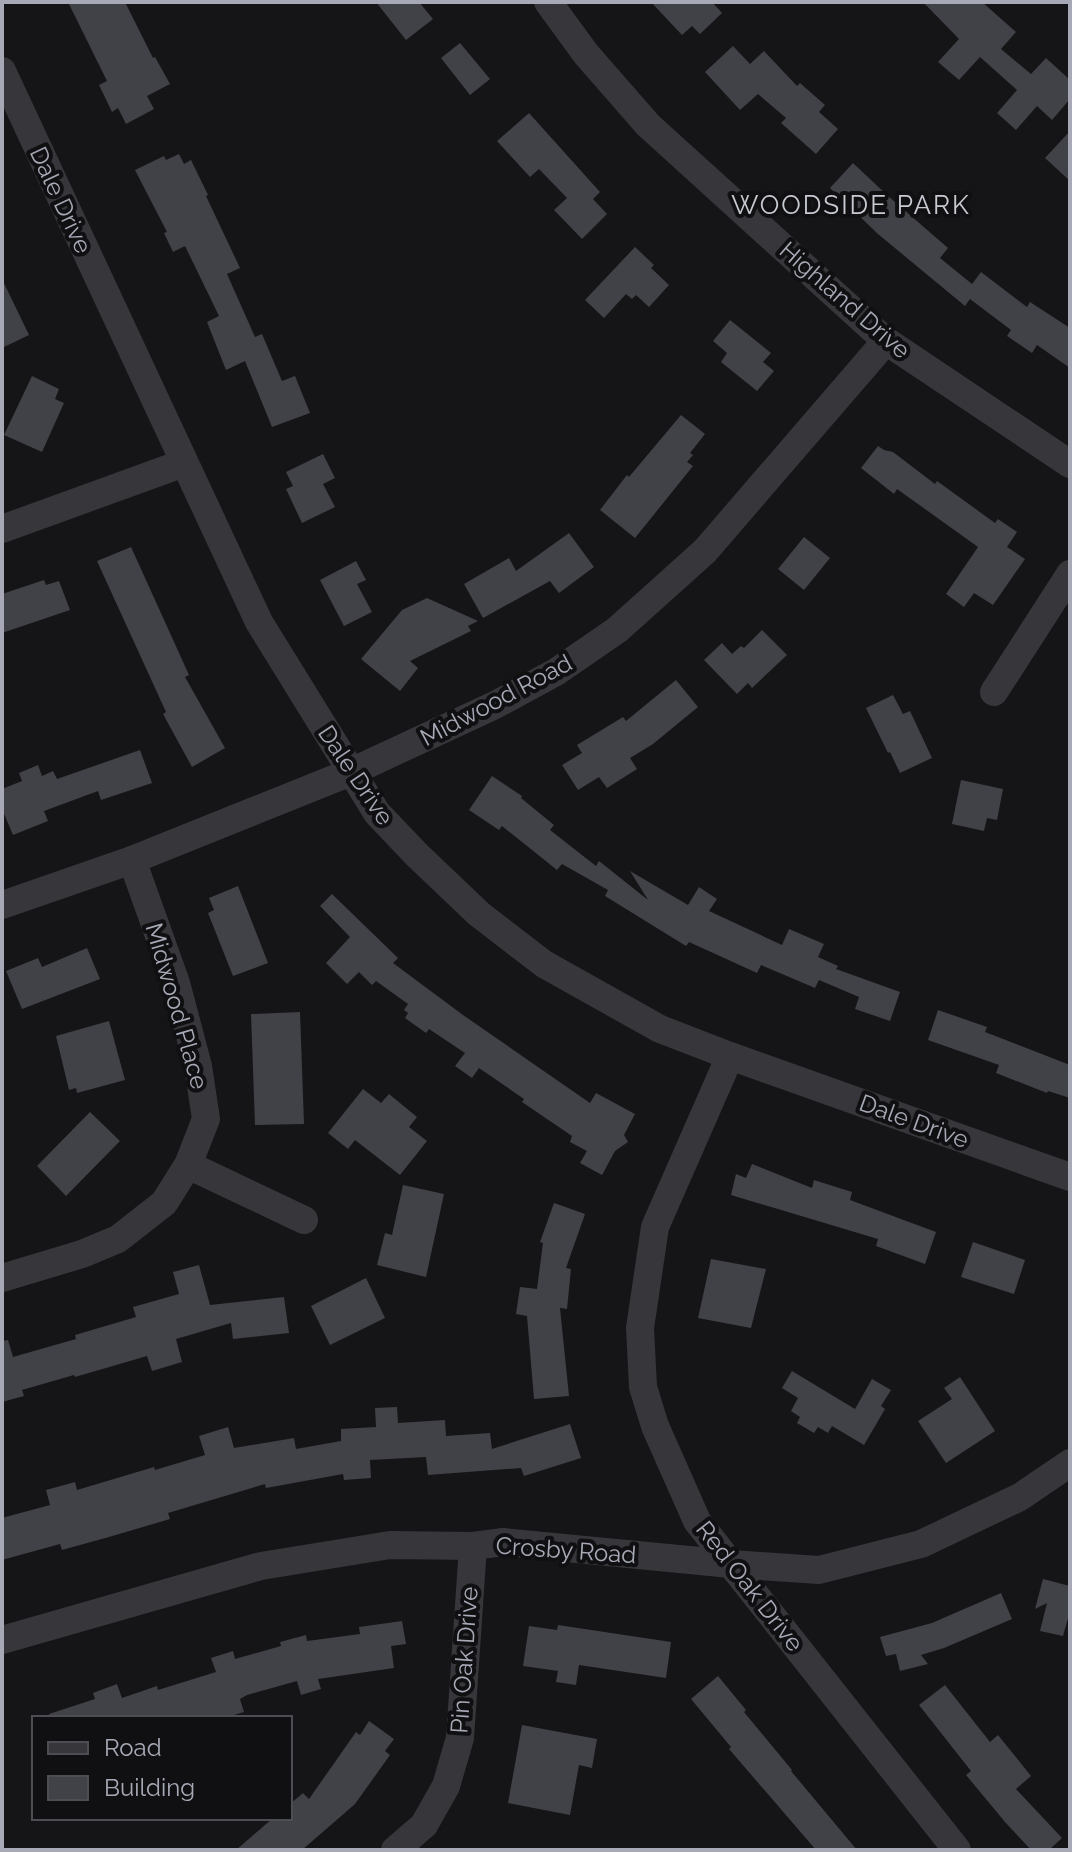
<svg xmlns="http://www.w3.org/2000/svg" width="1072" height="1852" viewBox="0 0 1072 1852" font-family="Raleway,sans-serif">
<rect width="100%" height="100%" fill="#151517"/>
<!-- building -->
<g fill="#414247">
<polygon points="68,2 125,2 153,58 155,57 170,84 147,96 154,109 126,124 118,108 112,112 99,85 107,81"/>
<polygon points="376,2 419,2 433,19 406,40"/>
<polygon points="651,2 712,2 722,13 700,34 692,26 682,35"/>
<polygon points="923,2 982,2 1016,32 1001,49 1031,74 1046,58 1070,80 1070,99 1052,120 1037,106 1016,130 997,113 1017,90 980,57 959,80 938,62 959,39"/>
<polygon points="460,43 490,79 470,95 441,58"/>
<polygon points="733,46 750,64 764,51 797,86 800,83 825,105 819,112 838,129 816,154 781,123 786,118 758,94 740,110 705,72"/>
<polygon points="529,113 600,192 593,199 607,214 582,239 554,210 567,198 539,169 530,177 497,141"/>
<polygon points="1070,131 1070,181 1045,158"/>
<polygon points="179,154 184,164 191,160 208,195 206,196 240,268 227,274 255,337 262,334 282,381 295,376 310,413 272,427 245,361 226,370 207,322 219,316 185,246 173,252 164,233 167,232 135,170 164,156 166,160"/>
<polygon points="853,163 888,196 948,248 940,258 972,284 981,272 1027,307 1030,302 1070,328 1070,368 1037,345 1032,353 1007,336 1011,330 970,299 965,306 878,234 830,188"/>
<polygon points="635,247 654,265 651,268 669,285 649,307 636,295 632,299 626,294 604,318 585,300"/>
<polygon points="2,279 29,335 2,348"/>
<polygon points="730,320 771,353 763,362 774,371 757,391 721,362 727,353 713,341"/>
<polygon points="32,376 59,389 55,399 64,403 42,452 4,435"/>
<polygon points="681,415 705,434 690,453 693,455 687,462 693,466 635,538 600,510 627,475 629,477"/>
<polygon points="878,446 884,450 893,452 935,484 937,481 995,523 998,519 1017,532 1007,547 1025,559 993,605 974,593 964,607 946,594 978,547 897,489 894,494 861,468"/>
<polygon points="323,454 335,478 323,484 335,507 302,523 286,489 293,486 286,472"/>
<polygon points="569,533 594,567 559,593 550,581 483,618 464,584 509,558 516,571"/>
<polygon points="804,537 830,558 804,590 778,569"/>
<polygon points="131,547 189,675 185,677 225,748 192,767 163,714 166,712 97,561"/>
<polygon points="356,561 366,580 357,584 372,612 344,626 320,580"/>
<polygon points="44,580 46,585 59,581 70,610 2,633 2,594"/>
<polygon points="427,598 478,621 468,626 471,631 410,661 418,668 400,691 361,659 402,610"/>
<polygon points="762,630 787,655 752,688 748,683 737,694 704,660 722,643 732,654 741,646 744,648"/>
<polygon points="676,680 698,707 653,744 630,758 637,769 607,788 599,777 578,790 562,765 582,753 577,745 623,717 626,721"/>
<polygon points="893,695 903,714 910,711 932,758 900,773 890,752 888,753 866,708"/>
<polygon points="140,750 152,783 101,800 98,791 44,811 48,821 13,835 2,809 2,789 22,781 19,773 38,765 42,776 53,771 57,779"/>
<polygon points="492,776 522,796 521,798 554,825 550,830 596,866 599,861 648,900 630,871 688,905 699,887 717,899 709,911 782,945 789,929 824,944 818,957 838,966 836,969 900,992 890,1021 855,1009 859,997 819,980 815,988 761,965 757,973 689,942 686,946 605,896 608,890 562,864 557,870 502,826 499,830 469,810"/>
<polygon points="961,780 1003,789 997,820 987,818 984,831 952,824"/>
<polygon points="238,886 268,963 233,976 208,913 214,910 209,898"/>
<polygon points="332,894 398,958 393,963 463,1015 590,1103 596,1093 635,1114 624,1135 628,1142 615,1151 602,1175 580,1163 587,1151 570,1142 572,1136 522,1102 524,1099 479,1068 472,1078 455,1066 465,1053 429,1029 426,1033 405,1018 408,1013 404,1010 408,1004 376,981 372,985 359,972 347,984 326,963 350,937 320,906"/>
<polygon points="87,948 100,979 22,1009 6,971 38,958 42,967"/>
<polygon points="938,1010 987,1027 985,1032 1070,1065 1070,1098 1048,1091 1047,1093 996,1073 999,1065 928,1040"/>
<polygon points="300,1012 304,1124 255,1125 251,1014"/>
<polygon points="109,1021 125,1080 77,1093 76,1088 69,1090 56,1036"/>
<polygon points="363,1089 381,1103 389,1094 417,1117 409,1127 427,1141 400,1175 355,1140 348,1149 328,1133"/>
<polygon points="90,1112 120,1141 66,1196 37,1166"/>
<polygon points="752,1164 812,1188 814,1180 852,1192 850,1200 936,1232 925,1264 876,1246 878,1239 731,1195 736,1174 746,1178"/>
<polygon points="403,1185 444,1194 426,1277 377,1265 385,1233 392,1235"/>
<polygon points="554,1203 585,1214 566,1268 571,1269 567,1309 560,1308 569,1396 534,1399 527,1316 516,1314 520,1287 537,1289 543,1243 540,1242"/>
<polygon points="973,1242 1025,1260 1014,1294 961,1277"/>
<polygon points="711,1259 766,1269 751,1328 698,1318"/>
<polygon points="199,1265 210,1305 284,1297 289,1333 233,1339 231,1323 176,1339 182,1362 152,1371 147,1356 75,1377 74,1375 22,1390 24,1396 2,1402 2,1341 8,1340 13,1357 76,1339 75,1335 136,1317 133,1307 179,1294 173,1272"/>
<polygon points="366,1278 385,1318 330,1345 311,1306"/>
<polygon points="792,1371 855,1409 872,1379 891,1390 881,1406 885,1409 864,1445 832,1426 828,1433 818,1427 814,1433 797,1423 800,1417 791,1411 798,1398 782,1388"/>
<polygon points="960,1377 995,1431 946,1463 918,1421 952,1399 944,1388"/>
<polygon points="397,1407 398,1423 445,1420 446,1436 490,1433 492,1449 570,1424 581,1458 524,1476 521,1468 428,1475 426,1457 370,1460 371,1478 344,1480 343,1474 266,1488 265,1484 168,1513 170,1519 109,1537 62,1550 60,1544 2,1560 2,1518 50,1505 46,1490 75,1482 77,1490 154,1467 155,1470 205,1455 199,1436 228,1427 234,1448 294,1438 296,1449 341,1441 341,1429 376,1427 375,1408"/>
<polygon points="1043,1579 1070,1586 1070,1611 1063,1636 1040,1631 1047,1603 1035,1609"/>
<polygon points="1001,1593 1012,1619 944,1648 921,1655 928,1664 900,1671 896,1654 886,1656 880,1637 932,1623"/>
<polygon points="402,1621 406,1644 391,1646 394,1668 318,1679 321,1689 301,1695 297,1681 247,1695 240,1699 244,1712 224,1718 49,1718 49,1714 95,1699 93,1693 117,1684 122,1698 157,1686 158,1690 216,1672 211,1658 233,1651 235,1659 281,1646 280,1642 306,1635 307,1641 360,1634 359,1627"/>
<polygon points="558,1625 671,1642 666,1678 579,1665 576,1685 556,1682 558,1671 523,1666 529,1626 557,1630"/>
<polygon points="718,1676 746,1710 744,1712 792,1770 791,1771 857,1850 816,1850 729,1749 731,1747 691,1699"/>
<polygon points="945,1685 990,1742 998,1735 1031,1776 1016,1789 1062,1838 1049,1850 1031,1850 1005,1822 966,1775 971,1771 919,1705"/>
<polygon points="369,1721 394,1739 385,1751 390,1755 355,1804 302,1850 236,1850 273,1818 290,1818 290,1804 303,1793 309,1799 356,1732 360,1735"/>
<polygon points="522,1725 597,1739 592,1768 579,1765 570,1815 508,1803"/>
</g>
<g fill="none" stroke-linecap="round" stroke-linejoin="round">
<!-- minor -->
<g stroke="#36363b" stroke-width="28">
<polyline points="548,2 586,54 648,125 886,341 1070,464"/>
<polyline points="2,71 259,622 377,813 417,855 479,914 544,964 660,1029 730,1056 1070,1177"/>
<polyline points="2,529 184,463"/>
<polyline points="994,692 1070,574"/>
<polyline points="2,905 132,860 351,772 495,705 556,672 617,630 705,551 886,341"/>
<polyline points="730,1056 655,1227 640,1328 643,1387 655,1426 697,1521 957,1850"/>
<polyline points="188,1165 304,1220"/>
<polyline points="2,1278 82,1254 118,1239 164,1203 188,1165 206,1119 198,1066 176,983 132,860"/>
<polyline points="2,1640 261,1566 390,1545 473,1546 503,1542 731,1564 819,1570 921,1544 1020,1497 1070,1463"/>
<polyline points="395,1850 424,1825 446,1786 460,1738 473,1546"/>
</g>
</g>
<g text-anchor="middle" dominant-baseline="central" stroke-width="8" stroke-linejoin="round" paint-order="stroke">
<!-- street labels -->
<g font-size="24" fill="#a7aab6" stroke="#101012">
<text transform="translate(61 200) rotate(65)">Dale Drive</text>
<text transform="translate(845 300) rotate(41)">Highland Drive</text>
<text transform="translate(496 700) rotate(-28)">Midwood Road</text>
<text transform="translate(356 775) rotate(56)">Dale Drive</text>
<text transform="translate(177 1006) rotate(74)">Midwood Place</text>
<text transform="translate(914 1121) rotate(20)">Dale Drive</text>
<text transform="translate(566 1550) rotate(4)">Crosby Road</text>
<text transform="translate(750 1586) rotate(52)">Red Oak Drive</text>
<text transform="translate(464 1660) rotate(-86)">Pin Oak Drive</text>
</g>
<!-- neighbourhood labels -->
<g font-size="26" letter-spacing="2" fill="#c8cad2" stroke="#101012">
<text x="851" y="205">WOODSIDE PARK</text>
</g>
</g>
<!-- border -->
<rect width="1072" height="1852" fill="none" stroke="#a7aab6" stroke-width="8"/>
<!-- legend -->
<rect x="32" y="1716" width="260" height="104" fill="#101012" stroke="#4c4e54" stroke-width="2"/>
<rect x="48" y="1742" width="40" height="12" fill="#36363b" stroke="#4c4e54" stroke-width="2"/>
<text x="104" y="1756" font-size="24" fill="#a7aab6">Road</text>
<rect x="48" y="1776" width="40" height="24" fill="#414247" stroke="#4c4e54" stroke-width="2"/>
<text x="104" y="1796" font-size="24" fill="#a7aab6">Building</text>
</svg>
